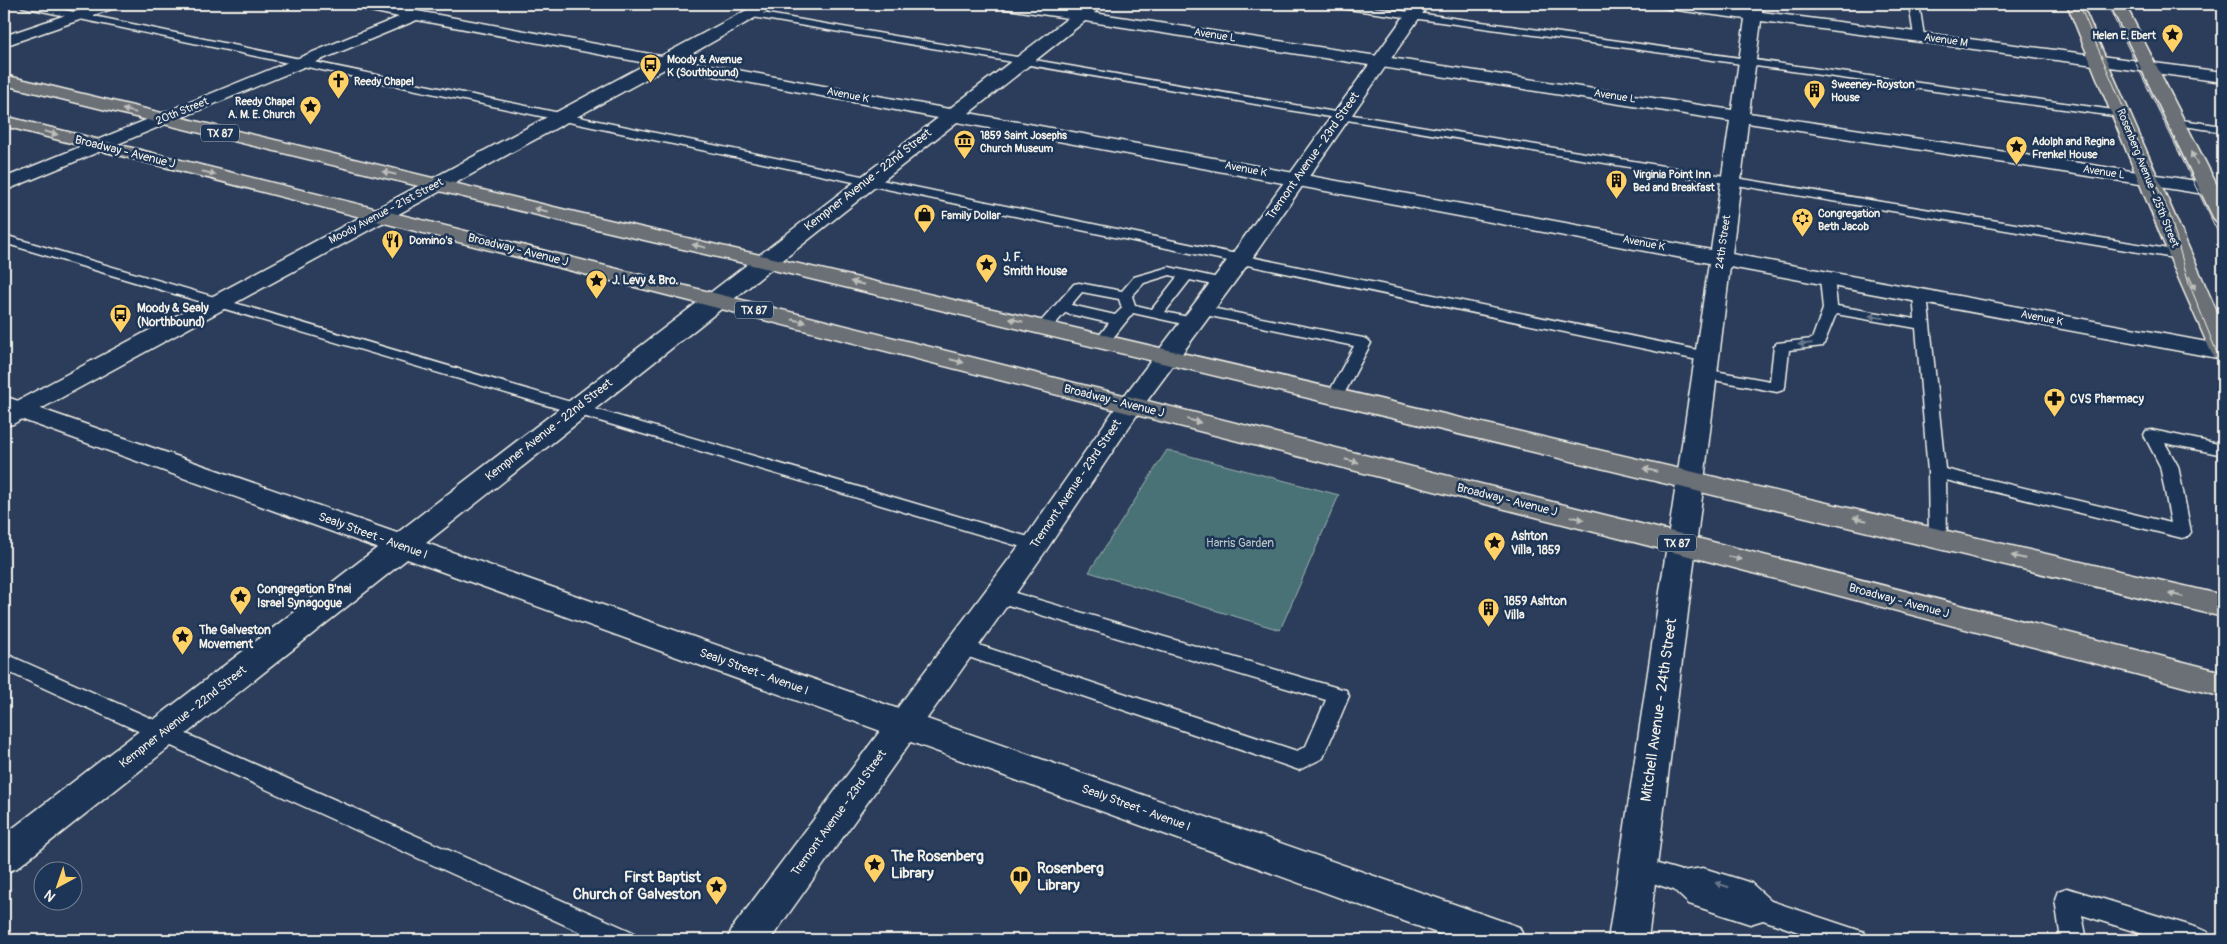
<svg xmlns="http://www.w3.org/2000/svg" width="2227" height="944" viewBox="0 0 2227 944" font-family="Pangolin,sans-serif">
<rect width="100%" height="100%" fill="#2b3d5b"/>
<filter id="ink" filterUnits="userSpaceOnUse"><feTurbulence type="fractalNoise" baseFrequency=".02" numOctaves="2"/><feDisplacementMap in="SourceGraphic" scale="10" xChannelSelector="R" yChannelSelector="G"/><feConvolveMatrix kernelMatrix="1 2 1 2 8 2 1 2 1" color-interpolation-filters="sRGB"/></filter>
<g filter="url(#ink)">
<!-- green -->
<polygon fill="#497276" stroke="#9eb2af" points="1167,450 1339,495 1280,630 1089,572"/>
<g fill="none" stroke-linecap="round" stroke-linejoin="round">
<defs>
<g id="lane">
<polygon points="18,4 36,4 1707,352 1713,354 1715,357 1713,360 1707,362 23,7"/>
<polygon points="1328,4 1352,4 2121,111 2127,114 2121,117 1333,7"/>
<polygon points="1909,4 1919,4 1924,36 1923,38 1919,39 1914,36"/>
<polygon points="750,11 1341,113 2180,251 2187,255 2180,259 1341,119 747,16 745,14"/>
<polygon points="2175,119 2223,126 2223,132 2171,124 2169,122 2171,120"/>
<polygon points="4,235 1042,541 1044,545 1042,549 1035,551 1028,549 4,243"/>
<path d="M1169 267 1227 280 1229 283 1222 287 1190 280 1165 312 1197 319 1199 322 1197 325 1192 326 1133 313 1108 344H1098L1095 341 1109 323 1065 313C1057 321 1051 333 1039 330L1036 327 1074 284 1079 283 1122 291 1134 277ZM1170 275 1177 277 1152 309 1135 305 1132 296 1144 283ZM1082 292 1119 299 1122 308 1115 315 1071 305Z"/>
<polygon points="1827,274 1834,278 1837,306 1915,319 1913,295 1920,291 1927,295 1945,469 2171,523 2160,466 2144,435 2146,431 2152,430 2223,445 2223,455 2165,443 2178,466 2191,532 2189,536 2182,538 1946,480 1947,538 1945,542 1938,544 1931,542 1929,538 1928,472 1916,328 1836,314 1823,346 1789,350 1785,387 1783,390 1777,392 1698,377 1696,374 1698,371 1704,369 1770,381 1774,346 1777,343 1812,339 1823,309 1820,278"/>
<polygon points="1201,306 1363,338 1368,340 1371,343 1343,396 1341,399 1329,399 1327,396 1354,346 1196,313 1194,310 1196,307"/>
<polygon points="998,588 1338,688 1346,690 1349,696 1323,758 1299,770 954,652 951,647 954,642 961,639 1297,751 1306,746 1326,700 991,600 988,595 991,590"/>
<polygon points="4,653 633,932 637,940 598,940 4,670"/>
<polygon points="1637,858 1682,871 1703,868 1742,880 1751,883 1771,901 1864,932 1868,940 1822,940 1763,920 1750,924 1689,904 1674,890 1628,875 1625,868 1628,861"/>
<polygon points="2067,888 2198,928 2207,932 2211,940 2162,940 2082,915 2087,940 2061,940 2055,899 2058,891"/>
</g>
<path id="street" d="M349 4H379L949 109 1068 18 1007 9 1002 7 1000 4H1035L1078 10 1087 4H1103L1094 13 1732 110 1745 19 1669 9 1664 7 1662 4H1702L1747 10 1748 4H1762V12L2223 72V82L1761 21 1749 113 2223 185V197L1748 123 1732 254 2223 345V359L1730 267 1648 940H1608L1709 263 957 122 426 543 1505 922 1519 927 1525 940H1456L407 559 17 868 4 873V835L377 548 4 413V396L397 533 938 118 417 20 4 191V178L399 17 351 7ZM1085 21 1730 121 1711 250 969 113Z"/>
<g id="secondary">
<polygon points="98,4 120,4 117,7 4,46 4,36"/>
<polygon points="758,4 777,4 774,7 672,65 13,424 4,426 4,408"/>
<polygon points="1413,4 1429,4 1248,264 1141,409 1045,552 770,940 727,940 733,927 1025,538 1121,400 1232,254"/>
</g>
<g id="primary">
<polygon points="2067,4 2082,4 2223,326 2223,359 2214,357 2211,352 2174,268"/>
<polygon points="2110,4 2125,4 2223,197 2223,223 2216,221 2213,217"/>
<polygon points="4,75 562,209 2223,595 2223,617 765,268 562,221 4,85"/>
<polygon points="4,116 1681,534 2223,672 2223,697 1681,554 4,126"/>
</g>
</defs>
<!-- lane casing -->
<use href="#lane" stroke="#f4f1e8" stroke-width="3"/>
<!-- street casing -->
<use href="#street" stroke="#f4f1e8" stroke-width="3"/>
<!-- secondary casing -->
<use href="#secondary" stroke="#f4f1e8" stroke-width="3"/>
<!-- primary casing -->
<use href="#primary" stroke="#f4f1e8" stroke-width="3"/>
<!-- lane -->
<use href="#lane" fill="#1d3557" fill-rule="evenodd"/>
<!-- street -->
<use href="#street" fill="#1d3557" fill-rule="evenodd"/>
<!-- secondary -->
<use href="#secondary" fill="#1d3557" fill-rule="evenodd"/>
<!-- primary -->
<use href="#primary" fill="#6a7074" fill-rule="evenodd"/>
<!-- tram -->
<g stroke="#f4f1e8" stroke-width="1">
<polyline points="2079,4 2170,216 2189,283 2223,368"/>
<polyline points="2107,4 2223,243"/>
</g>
</g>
<!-- one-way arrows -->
<defs><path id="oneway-solid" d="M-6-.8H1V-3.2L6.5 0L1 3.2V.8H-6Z" transform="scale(1.25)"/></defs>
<g fill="#bdbdba">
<use href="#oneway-solid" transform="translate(129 111) rotate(-166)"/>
<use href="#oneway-solid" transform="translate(51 133) rotate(14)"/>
<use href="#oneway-solid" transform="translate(2194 158) rotate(-118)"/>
<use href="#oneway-solid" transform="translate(209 173) rotate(14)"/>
<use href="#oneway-solid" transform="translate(389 173) rotate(-167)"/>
<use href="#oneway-solid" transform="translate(541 210) rotate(-166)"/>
<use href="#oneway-solid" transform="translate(699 246) rotate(-167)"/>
<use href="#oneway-solid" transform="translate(857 283) rotate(-167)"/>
<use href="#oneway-solid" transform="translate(2192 283) rotate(65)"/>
<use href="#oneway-solid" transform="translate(1016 320) rotate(-167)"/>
<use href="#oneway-solid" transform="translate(799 321) rotate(14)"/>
<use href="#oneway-solid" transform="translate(957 361) rotate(14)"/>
<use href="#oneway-solid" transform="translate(1194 421) rotate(14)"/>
<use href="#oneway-solid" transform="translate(1352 461) rotate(14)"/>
<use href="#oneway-solid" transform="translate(1650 470) rotate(-167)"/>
<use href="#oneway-solid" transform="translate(1577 518) rotate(14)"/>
<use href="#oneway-solid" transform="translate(1860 519) rotate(-167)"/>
<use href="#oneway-solid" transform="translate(2018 557) rotate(-167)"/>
<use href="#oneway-solid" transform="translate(1735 558) rotate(15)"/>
<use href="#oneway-solid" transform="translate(2176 595) rotate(-167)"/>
</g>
<g fill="#68778a">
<use href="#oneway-solid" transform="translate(1876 317) rotate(-170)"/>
<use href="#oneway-solid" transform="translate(1805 344) rotate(175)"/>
<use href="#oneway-solid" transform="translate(1722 885) rotate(-163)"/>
</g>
</g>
<!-- icons -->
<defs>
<symbol id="sight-pin" viewBox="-11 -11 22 30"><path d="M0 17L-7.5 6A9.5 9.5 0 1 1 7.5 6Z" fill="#ffd166" stroke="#1d3557"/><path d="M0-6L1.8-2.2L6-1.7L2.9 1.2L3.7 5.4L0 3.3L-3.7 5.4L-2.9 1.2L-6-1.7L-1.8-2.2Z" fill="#111"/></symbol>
<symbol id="bus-pin" viewBox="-11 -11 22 30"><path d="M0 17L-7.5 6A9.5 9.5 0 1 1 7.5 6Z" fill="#ffd166" stroke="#1d3557"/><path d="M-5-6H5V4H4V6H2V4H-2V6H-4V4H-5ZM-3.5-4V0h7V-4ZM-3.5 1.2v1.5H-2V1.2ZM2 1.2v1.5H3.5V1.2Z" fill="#111"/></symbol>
<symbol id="church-pin" viewBox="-11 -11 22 30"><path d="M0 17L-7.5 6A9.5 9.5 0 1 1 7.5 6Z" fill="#ffd166" stroke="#1d3557"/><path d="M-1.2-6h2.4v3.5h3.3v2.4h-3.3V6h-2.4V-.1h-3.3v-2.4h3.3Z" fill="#111"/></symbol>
<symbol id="building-pin" viewBox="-11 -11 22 30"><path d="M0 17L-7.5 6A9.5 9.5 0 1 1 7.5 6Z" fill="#ffd166" stroke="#1d3557"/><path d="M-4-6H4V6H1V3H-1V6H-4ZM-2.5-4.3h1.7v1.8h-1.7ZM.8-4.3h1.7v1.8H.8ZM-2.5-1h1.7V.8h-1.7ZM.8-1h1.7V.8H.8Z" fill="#111"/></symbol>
<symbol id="museum-pin" viewBox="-11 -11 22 30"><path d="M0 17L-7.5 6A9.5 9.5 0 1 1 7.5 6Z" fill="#ffd166" stroke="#1d3557"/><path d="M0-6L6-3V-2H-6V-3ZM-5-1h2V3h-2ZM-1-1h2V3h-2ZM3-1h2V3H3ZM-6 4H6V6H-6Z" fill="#111"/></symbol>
<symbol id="shop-pin" viewBox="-11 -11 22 30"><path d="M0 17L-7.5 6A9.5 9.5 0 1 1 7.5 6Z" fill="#ffd166" stroke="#1d3557"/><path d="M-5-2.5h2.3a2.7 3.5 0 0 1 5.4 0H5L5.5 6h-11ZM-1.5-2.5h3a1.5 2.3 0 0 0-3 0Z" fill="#111"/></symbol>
<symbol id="synagogue-pin" viewBox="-11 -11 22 30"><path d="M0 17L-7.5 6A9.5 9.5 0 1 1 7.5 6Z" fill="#ffd166" stroke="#1d3557"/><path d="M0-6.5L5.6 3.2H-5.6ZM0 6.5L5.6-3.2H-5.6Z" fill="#111"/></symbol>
<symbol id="restaurant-pin" viewBox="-11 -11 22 30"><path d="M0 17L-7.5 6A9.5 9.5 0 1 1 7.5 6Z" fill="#ffd166" stroke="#1d3557"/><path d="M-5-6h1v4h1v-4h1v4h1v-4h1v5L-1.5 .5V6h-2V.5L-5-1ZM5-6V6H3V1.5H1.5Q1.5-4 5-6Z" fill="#111"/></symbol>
<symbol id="pharmacy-pin" viewBox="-11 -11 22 30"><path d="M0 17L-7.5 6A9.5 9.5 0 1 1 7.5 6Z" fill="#ffd166" stroke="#1d3557"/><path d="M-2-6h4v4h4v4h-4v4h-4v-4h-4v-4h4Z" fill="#111"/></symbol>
<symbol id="library-pin" viewBox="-11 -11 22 30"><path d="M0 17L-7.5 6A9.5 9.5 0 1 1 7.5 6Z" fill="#ffd166" stroke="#1d3557"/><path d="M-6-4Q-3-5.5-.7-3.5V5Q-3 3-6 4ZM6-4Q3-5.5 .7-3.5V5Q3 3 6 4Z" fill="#111"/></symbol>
</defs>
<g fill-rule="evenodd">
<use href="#sight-pin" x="2160" y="22" width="25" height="34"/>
<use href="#bus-pin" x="638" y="52" width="25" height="34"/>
<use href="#church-pin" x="326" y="68" width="25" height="34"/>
<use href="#building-pin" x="1802" y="78" width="25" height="34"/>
<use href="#sight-pin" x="298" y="94" width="25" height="34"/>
<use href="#museum-pin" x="952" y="128" width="25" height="34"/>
<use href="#sight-pin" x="2004" y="134" width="25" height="34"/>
<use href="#building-pin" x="1604" y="168" width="25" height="34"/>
<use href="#shop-pin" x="912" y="202" width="25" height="34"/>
<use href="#synagogue-pin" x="1790" y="206" width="25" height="34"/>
<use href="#restaurant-pin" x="380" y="228" width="25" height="34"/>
<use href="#sight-pin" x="974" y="252" width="25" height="34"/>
<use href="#sight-pin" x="584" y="268" width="25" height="34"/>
<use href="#bus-pin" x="108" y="302" width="25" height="34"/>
<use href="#pharmacy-pin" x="2042" y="386" width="25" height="34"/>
<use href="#sight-pin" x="1482" y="530" width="25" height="34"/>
<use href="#sight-pin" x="228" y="584" width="25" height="34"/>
<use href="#building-pin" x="1476" y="596" width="25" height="34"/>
<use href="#sight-pin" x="170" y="624" width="25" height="34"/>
<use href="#sight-pin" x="862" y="852" width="25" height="34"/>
<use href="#library-pin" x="1008" y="864" width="25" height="34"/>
<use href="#sight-pin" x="704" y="874" width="25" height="34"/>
</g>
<g text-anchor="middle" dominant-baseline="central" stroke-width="5" stroke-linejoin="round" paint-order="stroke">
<!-- far-street labels -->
<g font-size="11" fill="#f4f1e8" stroke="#1d3557">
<text transform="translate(1215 35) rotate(9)">Avenue L</text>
<text transform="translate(1946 40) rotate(8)">Avenue M</text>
<text transform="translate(848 95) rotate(11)">Avenue K</text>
<text transform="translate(1615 96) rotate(9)">Avenue L</text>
<text transform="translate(182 111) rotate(-22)">20th Street</text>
<text transform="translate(1246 169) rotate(11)">Avenue K</text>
<text transform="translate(2104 172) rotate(9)">Avenue L</text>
<text transform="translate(2148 178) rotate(68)">Rosenberg Avenue - 25th Street</text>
<text transform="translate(386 211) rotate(-28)">Moody Avenue - 21st Street</text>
<text transform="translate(1723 242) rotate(-82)">24th Street</text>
<text transform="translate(1644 243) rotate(11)">Avenue K</text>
<text transform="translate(2042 318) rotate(11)">Avenue K</text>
</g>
<!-- far-poi labels -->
<g font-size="11" font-weight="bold" fill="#f4f1e8" stroke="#1d3557" text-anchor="start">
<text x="2156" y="35" text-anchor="end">Helen E. Ebert</text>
<text x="667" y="59">Moody &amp; Avenue<tspan x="667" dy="13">K (Southbound)</tspan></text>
<text x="354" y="81">Reedy Chapel</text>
<text x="1831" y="84">Sweeney-Royston<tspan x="1831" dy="13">House</tspan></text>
<text x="295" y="101" text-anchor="end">Reedy Chapel<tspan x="295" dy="13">A. M. E. Church</tspan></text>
<text x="980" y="135">1859 Saint Josephs<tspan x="980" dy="13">Church Museum</tspan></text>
<text x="2032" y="141">Adolph and Regina<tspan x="2032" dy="13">Frenkel House</tspan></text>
<text x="1633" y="174">Virginia Point Inn<tspan x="1633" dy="13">Bed and Breakfast</tspan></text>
<text x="1818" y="213">Congregation<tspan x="1818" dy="13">Beth Jacob</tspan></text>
<text x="941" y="215">Family Dollar</text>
<text x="409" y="240">Domino's</text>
</g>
<!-- shield labels -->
<g fill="#1d3557" stroke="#b4b9bc" stroke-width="1">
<rect x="201" y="124.5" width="38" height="17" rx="4"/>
<rect x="735" y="301.5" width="38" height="17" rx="4"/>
<rect x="1658" y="534.5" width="38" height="17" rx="4"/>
</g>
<g font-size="11" font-weight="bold" fill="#f4f1e8">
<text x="220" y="133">TX 87</text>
<text x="754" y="310">TX 87</text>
<text x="1677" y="543">TX 87</text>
</g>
<!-- street labels -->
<g font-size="12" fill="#f4f1e8" stroke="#1d3557">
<text transform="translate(125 152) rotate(14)">Broadway - Avenue J</text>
<text transform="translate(1313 156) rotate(-55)">Tremont Avenue - 23rd Street</text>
<text transform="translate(868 180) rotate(-38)">Kempner Avenue - 22nd Street</text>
<text transform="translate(518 250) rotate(14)">Broadway - Avenue J</text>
<text transform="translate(1114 401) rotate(14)">Broadway - Avenue J</text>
<text transform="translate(549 430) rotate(-38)">Kempner Avenue - 22nd Street</text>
<text transform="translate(1076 484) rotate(-56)">Tremont Avenue - 23rd Street</text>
<text transform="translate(1507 500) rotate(14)">Broadway - Avenue J</text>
<text transform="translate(373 536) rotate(20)">Sealy Street - Avenue I</text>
<text transform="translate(1899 601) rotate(15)">Broadway - Avenue J</text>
<text transform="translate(754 672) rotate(20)">Sealy Street - Avenue I</text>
<text transform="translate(183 717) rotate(-38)">Kempner Avenue - 22nd Street</text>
<text transform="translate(1136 808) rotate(20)">Sealy Street - Avenue I</text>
<text transform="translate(839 813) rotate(-54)">Tremont Avenue - 23rd Street</text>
</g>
<!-- poi labels -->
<g font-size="12" font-weight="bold" fill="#f4f1e8" stroke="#1d3557" text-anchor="start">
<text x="1003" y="257">J. F.<tspan x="1003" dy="14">Smith House</tspan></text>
<text x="612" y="280">J. Levy &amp; Bro.</text>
<text x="137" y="308">Moody &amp; Sealy<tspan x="137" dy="14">(Northbound)</tspan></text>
<text x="2070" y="399">CVS Pharmacy</text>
<text x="1511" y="536">Ashton<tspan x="1511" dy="14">Villa, 1859</tspan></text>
<text x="257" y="589">Congregation B'nai<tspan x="257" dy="14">Israel Synagogue</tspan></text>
<text x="1504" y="601">1859 Ashton<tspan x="1504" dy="14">Villa</tspan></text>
<text x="199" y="630">The Galveston<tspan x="199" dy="14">Movement</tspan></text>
</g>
<!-- park labels -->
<g font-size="12" fill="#b8c5c0" stroke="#1d3557">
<text x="1240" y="543">Harris Garden</text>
</g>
<!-- near-street labels -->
<g font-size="15" fill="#f4f1e8" stroke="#1d3557">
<text transform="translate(1659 710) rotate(-82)">Mitchell Avenue - 24th Street</text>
</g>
<!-- near-poi labels -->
<g font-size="15" font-weight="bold" fill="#f4f1e8" stroke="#1d3557" text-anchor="start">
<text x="891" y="856">The Rosenberg<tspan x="891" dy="17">Library</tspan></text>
<text x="1037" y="868">Rosenberg<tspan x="1037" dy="17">Library</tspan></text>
<text x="701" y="877" text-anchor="end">First Baptist<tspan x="701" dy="17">Church of Galveston</tspan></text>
</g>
</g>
<!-- margin -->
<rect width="2227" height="944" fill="none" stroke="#1d3557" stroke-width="20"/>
<rect x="10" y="10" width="2207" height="924" fill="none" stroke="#f4f1e8" stroke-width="2" filter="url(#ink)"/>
<!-- north arrow -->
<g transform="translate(58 886) rotate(220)"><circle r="24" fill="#1d3557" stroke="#738091"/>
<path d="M0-4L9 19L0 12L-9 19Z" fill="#ffd166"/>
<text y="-8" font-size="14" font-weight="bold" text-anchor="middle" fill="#f4f1e8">N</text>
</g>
</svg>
